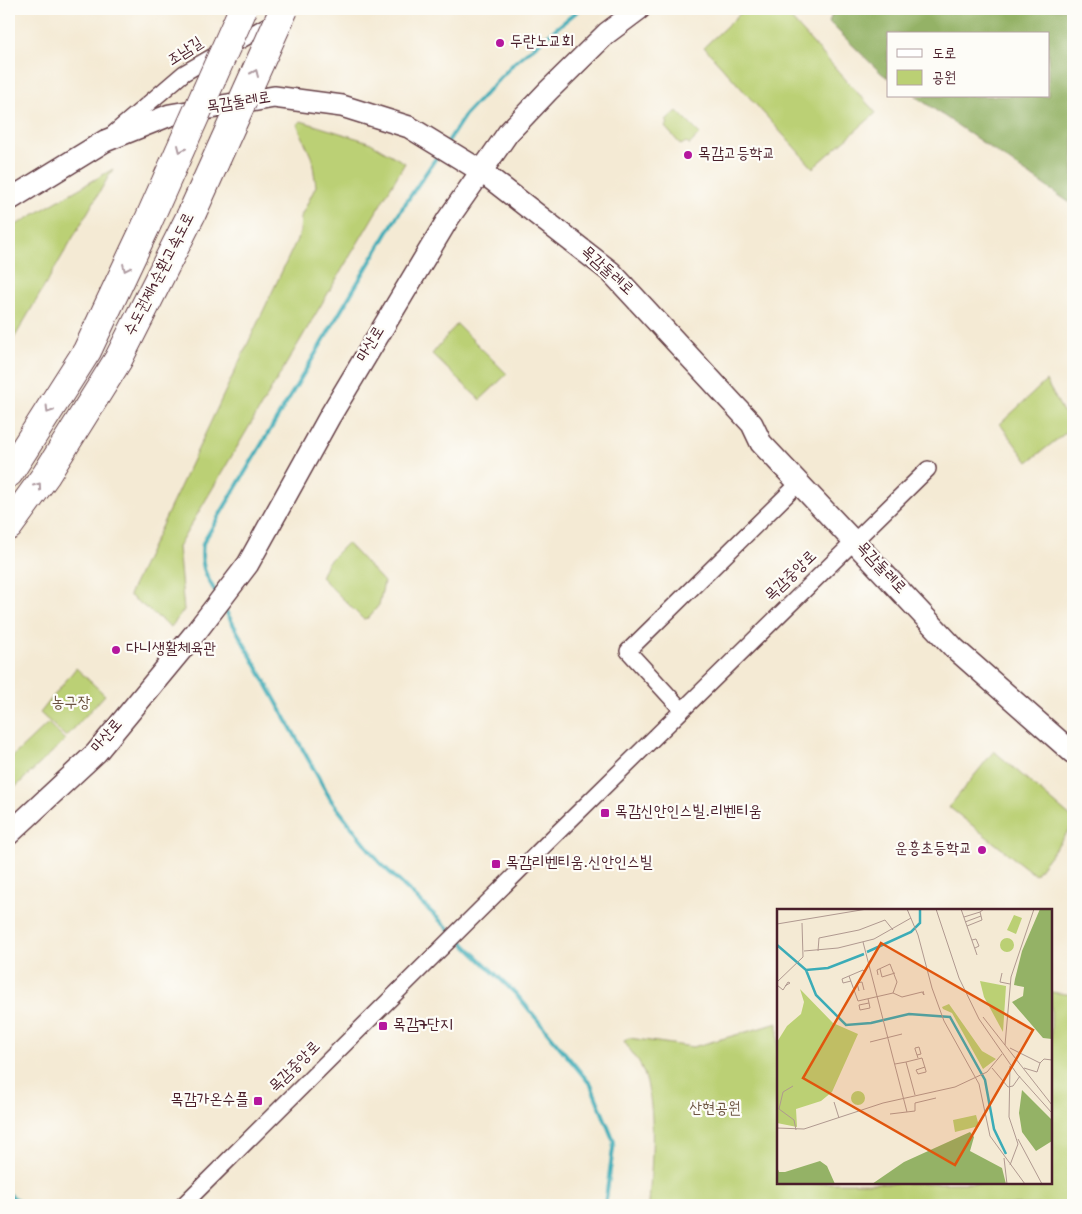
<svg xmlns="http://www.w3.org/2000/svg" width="1082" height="1214" viewBox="0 0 1082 1214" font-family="'Gochi Hand','Poor Story',sans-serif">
<rect width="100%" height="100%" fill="#fdfcf7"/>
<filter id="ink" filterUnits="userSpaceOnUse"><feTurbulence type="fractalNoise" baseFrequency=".02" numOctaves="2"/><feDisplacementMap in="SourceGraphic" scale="10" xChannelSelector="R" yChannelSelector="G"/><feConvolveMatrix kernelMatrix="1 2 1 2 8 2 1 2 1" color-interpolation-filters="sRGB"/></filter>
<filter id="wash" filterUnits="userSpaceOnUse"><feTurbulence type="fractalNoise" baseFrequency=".0096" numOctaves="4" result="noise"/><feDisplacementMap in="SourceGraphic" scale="20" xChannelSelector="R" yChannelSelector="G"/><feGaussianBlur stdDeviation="1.12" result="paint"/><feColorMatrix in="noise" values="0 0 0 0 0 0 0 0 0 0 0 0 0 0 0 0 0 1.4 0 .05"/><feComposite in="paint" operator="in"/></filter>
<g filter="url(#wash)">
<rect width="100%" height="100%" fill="#f4ead4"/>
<!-- green -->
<g fill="#bbd074" stroke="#827850">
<polygon points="745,9 782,9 876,113 813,168 704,47"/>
<polygon points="677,111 700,134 689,145 686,142 681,145 665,127 668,123 666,121"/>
<polygon points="301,121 369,142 405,163 178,547 184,610 171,627 129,595 300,233 301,216 316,186 312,159 297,124"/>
<polygon points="113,169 9,347 9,229"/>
<polygon points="457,324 507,374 480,400 432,354"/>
<polygon points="1046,381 1072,428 1028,462 1000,424"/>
<polygon points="347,543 384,582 379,605 368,618 363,619 321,577 327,563"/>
<polygon points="76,668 105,695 66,737 40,713"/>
<polygon points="48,723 65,740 9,793 9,760"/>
<polygon points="994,751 1073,819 1073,825 1035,875 949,807"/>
<path d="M1051 992 1073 995V1205H649C651 1166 658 1108 643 1071 639 1060 630 1051 624 1041L629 1038 693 1047 778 1023V1183H1051Z"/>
</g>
<!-- forest -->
<polygon fill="#94b266" stroke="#6f6848" points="834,9 1073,9 1073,205 915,96 1048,96 1048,34 888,34 888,78 881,73 829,22"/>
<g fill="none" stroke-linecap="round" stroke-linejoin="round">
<!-- stream -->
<g stroke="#3bacb7" stroke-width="4">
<polyline points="447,143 465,115 514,63 580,9"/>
<path d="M216 593C205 574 200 566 203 543L399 213 440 152"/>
<polyline points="223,606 331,800 379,862 453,933"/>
<polyline points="458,938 517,995 591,1085 614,1142 605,1205"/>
<polyline points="9,1194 24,1205"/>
</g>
</g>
</g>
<g filter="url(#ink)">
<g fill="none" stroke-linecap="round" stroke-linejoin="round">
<defs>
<g id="street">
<polyline points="114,133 184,73 278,19"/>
<polyline points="682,710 628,651 798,484"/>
<polyline points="183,1205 547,843 928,469"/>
</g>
<g id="secondary">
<polyline points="9,200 105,141 170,115 274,97 342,106 409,127 481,171 611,272 752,424 761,443 954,648 1073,753"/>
<polyline points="9,834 96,753 196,632 248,564 330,416 448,219 508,133 548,91 607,33 639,9"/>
</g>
<g id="highway">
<polyline points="9,473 87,351 147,224"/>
<polyline points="9,526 46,475 118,360 192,213"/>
</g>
</defs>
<!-- street casing -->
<use href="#street" stroke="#643d44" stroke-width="18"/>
<!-- secondary casing -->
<use href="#secondary" stroke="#643d44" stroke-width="24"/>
<!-- highway casing -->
<use href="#highway" stroke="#643d44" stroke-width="30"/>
<!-- street -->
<use href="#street" stroke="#fff" stroke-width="15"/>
<!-- secondary -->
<use href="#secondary" stroke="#fff" stroke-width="21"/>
<!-- highway -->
<use href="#highway" stroke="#fff" stroke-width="28"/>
<defs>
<g id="highway-bridge">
<polyline points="192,213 284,9"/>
<polyline points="147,224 243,9"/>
</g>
</defs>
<!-- highway-bridge casing -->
<use href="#highway-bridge" stroke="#643d44" stroke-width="30" stroke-linecap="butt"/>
<!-- highway-bridge -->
<use href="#highway-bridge" stroke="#fff" stroke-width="28"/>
</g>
<!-- one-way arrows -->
<defs><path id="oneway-chevron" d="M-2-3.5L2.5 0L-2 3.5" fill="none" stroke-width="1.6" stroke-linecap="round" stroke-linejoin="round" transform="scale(1.25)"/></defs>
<g stroke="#ae9aa0">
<use href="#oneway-chevron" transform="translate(255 73) rotate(-66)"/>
<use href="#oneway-chevron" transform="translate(181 149) rotate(114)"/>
<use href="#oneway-chevron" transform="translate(126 268) rotate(115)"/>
<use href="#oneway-chevron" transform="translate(49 410) rotate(122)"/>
<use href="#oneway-chevron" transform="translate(38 486) rotate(-54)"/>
</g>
</g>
<!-- markers -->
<g fill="#b5179e" stroke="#fdfcf7" stroke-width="2">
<circle cx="500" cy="43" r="5"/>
<circle cx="688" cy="155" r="5"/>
<circle cx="116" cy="650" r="5"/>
<rect x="600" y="808" width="10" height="10" rx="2.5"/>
<circle cx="982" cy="850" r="5"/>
<rect x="491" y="859" width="10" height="10" rx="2.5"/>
<rect x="378" y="1021" width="10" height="10" rx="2.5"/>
<rect x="253" y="1096" width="10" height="10" rx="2.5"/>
</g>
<g text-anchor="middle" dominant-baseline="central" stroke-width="4.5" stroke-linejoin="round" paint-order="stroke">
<!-- poi labels -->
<g font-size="16" fill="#4a1f2b" stroke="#fdfcf7" text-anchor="start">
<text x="510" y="43">두란노교회</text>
<text x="698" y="155">목감고등학교</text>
<text x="126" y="650">다니생활체육관</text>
<text x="615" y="813">목감신안인스빌.리벤티움</text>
<text x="972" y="850" text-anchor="end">운흥초등학교</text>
<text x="506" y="864">목감리벤티움.신안인스빌</text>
<text x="393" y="1026">목감7단지</text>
<text x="248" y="1101" text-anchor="end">목감가온수플</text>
</g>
<!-- street labels -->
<g font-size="16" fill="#4a1f2b" stroke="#fdfcf7">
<text transform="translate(186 53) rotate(-33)">조남길</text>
<text transform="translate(239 104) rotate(-9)">목감둘레로</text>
<text transform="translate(606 272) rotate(42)">목감둘레로</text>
<text transform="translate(161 275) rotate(-63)">수도권제1순환고속도로</text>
<text transform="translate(372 345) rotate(-59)">마산로</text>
<text transform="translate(880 569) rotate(47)">목감둘레로</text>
<text transform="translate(792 577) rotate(-44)">목감중앙로</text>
<text transform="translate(108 737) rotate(-49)">마산로</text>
<text transform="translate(296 1068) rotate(-45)">목감중앙로</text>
</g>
<!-- park labels -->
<g font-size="16" fill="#6c5441" stroke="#fdfcf7">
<text x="71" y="704">농구장</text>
<text x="715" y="1110">산현공원</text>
</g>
</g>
<!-- overview -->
<g transform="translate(777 909)">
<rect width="275" height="275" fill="#f4ead4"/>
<path d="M237 6 245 9 239 25 230 21ZM223 36a7 7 0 1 1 14 0a7 7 0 1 1-14 0ZM203 72 229 77 226 123 207 88ZM23 80 56 114 81 125 55 183 44 192 19 200 20 218 0 214V133L10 117 24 105 27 93ZM172 95 205 142 219 150 206 160 175 104 166 100 165 98ZM74 189a7 7 0 1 1 14 0a7 7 0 1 1-14 0ZM199 206 202 217 178 223 176 211Z" fill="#bbd074"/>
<path d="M263 0H275V130L266 129 235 93 246 87 247 78 237 76 238 70 245 42ZM245 181 275 211V232L259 242 245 223 242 204ZM193 223 197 228 193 242 225 259 229 275H95L127 253ZM43 252 50 257 58 275H0V258L2 263H8Z" fill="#94b266"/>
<path fill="none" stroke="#3bacb7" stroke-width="2.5" d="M0 36 29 61 51 59 87 45M90 43 134 23 143 14V0M29 61 39 86 69 116 94 114 132 105 173 108 208 171 217 220 229 245"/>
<path fill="none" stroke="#b09990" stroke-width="1" d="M130 0 141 26 155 79 167 112 202 175 213 227 248 275M159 0 182 69 202 110 240 165 275 204M184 0 200 46M187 8 203 3M188 13 204 7M0 15 90 0M190 17 205 11 203 3 207 0M195 31 199 30 202 37 198 39M86 33 130 203M27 42 61 39 97 30 134 9M41 42 42 29 82 21 108 11 116 21M103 60 105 68 118 64M88 63 86 61 72 67 81 92 116 84 120 73 113 55 100 61 101 66M225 64 223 73 233 75M72 67 65 70 66 74 74 72M0 73 26 48 25 14M0 76 6 81 11 73 13 74 8 77M82 82 80 74 85 73 87 81M116 84 125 88 145 83 147 86 146 82M91 90 92 94 93 99 83 101 82 96 92 94M206 108 275 196M93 133 125 125M228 136 234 68 257 0M233 139 263 154 267 150 275 151M140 146 144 145 142 138 138 139V140L141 149M129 153 145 149 149 162V163L141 165 139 161 148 158M118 155 129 153 138 186M215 159 231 178 236 177 243 167M247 159 260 163 263 154M16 177 6 183 2 200 17 211 19 221M57 193 62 209M113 205 138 202V194L159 189M0 219 27 220 106 194 178 178 210 163 225 145M241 230 265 275M227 249 230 275M233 256 241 235 232 208 233 157"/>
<path fill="#e0560e" fill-opacity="0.15" stroke="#e0560e" stroke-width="2.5" d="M104 34 256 121 178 256 26 169Z"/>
<rect width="275" height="275" fill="none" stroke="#4a1f2b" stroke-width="2.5"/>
</g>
<!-- margin -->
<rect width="1082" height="1214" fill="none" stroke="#fdfcf7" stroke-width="30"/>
<!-- legend -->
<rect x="887" y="32" width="162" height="65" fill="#fdfcf7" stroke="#b5a4a5"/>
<rect x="897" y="49" width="25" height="8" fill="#ffffff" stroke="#b5a4a5"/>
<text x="932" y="58" font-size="15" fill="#4a1f2b">도로</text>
<rect x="897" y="70" width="25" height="15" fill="#bbd074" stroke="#b5a4a5"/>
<text x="932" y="82" font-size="15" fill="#4a1f2b">공원</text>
</svg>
